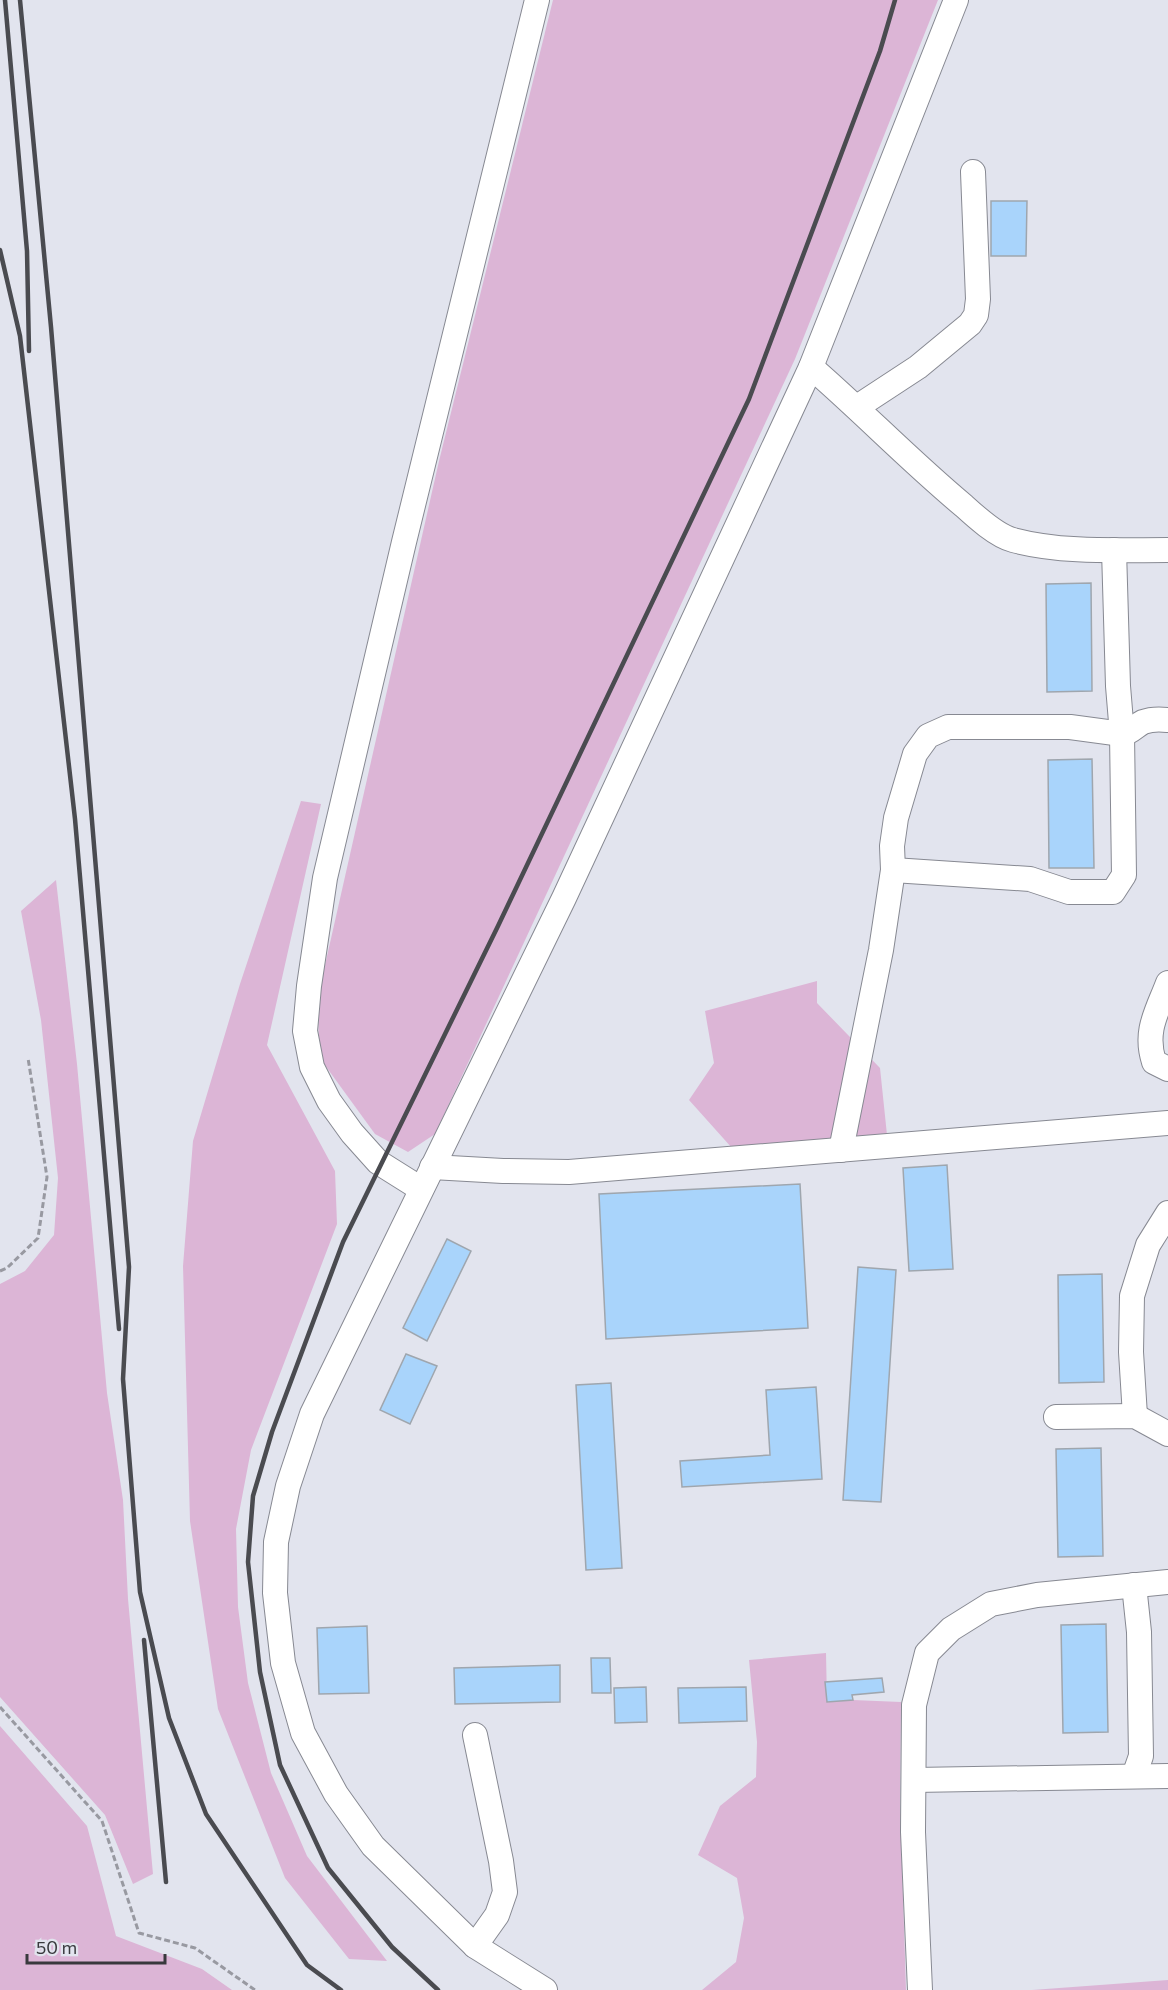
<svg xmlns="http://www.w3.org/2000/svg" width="1168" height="1990" viewBox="0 0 1168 1990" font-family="Commissioner,sans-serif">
<rect width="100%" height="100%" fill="#e2e4ee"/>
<!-- green -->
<g fill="#dcb5d6">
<polygon points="553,0 938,0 795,359 435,1134 408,1152 375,1134 319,1057 318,996 439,461"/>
<polygon points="301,801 321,804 267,1045 335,1171 337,1224 251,1450 236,1529 238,1607 248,1683 271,1773 307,1856 387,1961 349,1959 285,1878 218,1709 190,1521 183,1266 193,1141 240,984"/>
<polygon points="56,880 77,1064 107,1393 123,1500 128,1599 153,1874 133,1884 105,1815 0,1697 0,1284 25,1271 54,1235 58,1178 41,1020 21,911"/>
<polygon points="817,981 817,1003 880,1068 887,1135 732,1148 689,1100 714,1063 705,1011"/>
<polygon points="826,1653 827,1702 853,1700 901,1702 900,1803 906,1990 702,1990 736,1962 744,1918 737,1878 698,1855 720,1806 756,1777 757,1742 749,1660"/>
<polygon points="0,1726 87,1826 116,1936 202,1969 232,1990 0,1990"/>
<polygon points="1168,1980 1168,1990 1032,1990"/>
</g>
<!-- building -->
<g fill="#a9d4fb" stroke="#9fa6ae" stroke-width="1.5">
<polygon points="991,201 1027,201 1026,256 991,256"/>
<polygon points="1091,583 1092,691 1047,692 1046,584"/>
<polygon points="1092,759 1094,868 1049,868 1048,760"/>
<polygon points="947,1165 953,1269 909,1271 903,1168"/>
<polygon points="800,1184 808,1328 606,1339 599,1194"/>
<polygon points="447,1239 471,1251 427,1341 403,1328"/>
<polygon points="858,1267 896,1270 881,1502 843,1500"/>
<polygon points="1102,1274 1104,1382 1059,1383 1058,1275"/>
<polygon points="406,1354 437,1366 410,1424 380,1410"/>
<polygon points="611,1383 622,1568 586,1570 576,1385"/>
<polygon points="816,1387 822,1479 682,1487 680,1461 770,1455 766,1390"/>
<polygon points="1101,1448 1103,1556 1058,1557 1056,1449"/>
<polygon points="1106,1624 1108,1732 1063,1733 1061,1625"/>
<polygon points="367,1626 369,1693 319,1694 317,1628"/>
<polygon points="591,1658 610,1658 611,1693 592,1693"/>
<polygon points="560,1665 560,1702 455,1704 454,1668"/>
<polygon points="882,1678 884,1692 852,1695 853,1700 827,1702 825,1682"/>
<polygon points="646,1687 647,1722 615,1723 614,1688"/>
<polygon points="746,1687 747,1721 679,1723 678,1688"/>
</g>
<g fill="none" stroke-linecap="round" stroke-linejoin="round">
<defs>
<g id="minor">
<path d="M811 367C863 412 911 462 964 506 976 517 997 536 1013 540 1062 553 1117 550 1168 550"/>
<polyline points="857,407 918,367 970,324 976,315 978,299 973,172"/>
<polyline points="893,870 1030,879 1069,892 1113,892 1124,875 1122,734 1118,686 1114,550"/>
<path d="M1168 983C1157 1012 1144 1031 1154 1062L1168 1069"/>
<path d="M841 1150 881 950 893 870 892 846 896 818 915 754 928 736 948 727H1070L1122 734C1131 733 1135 726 1143 722 1151 719 1160 719 1168 720"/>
<polyline points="432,1167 503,1171 569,1172 1168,1123"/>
<polyline points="421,1189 378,1162 352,1133 329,1101 312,1067 305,1031 309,986 325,878 404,542 537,0"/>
<polyline points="1135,1416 1131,1352 1132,1296 1148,1245 1168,1213"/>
<polyline points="1056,1417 1135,1416 1168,1434"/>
<polyline points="1134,1585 1139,1632 1141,1756 1134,1776"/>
<polyline points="914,1780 1168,1776"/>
<polyline points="475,1946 497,1915 505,1892 501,1861 475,1735"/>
<polyline points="545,1990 475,1946 373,1846 336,1794 303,1733 283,1663 275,1593 276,1542 288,1486 312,1414 564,898 811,367 956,0"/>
<polyline points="920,1990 913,1832 914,1705 927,1653 951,1629 991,1604 1037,1595 1168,1582"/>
</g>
</defs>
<!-- minor casing -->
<use href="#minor" stroke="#878992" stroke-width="26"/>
<!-- path -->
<g stroke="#9899a1" stroke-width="3" stroke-dasharray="6 3" stroke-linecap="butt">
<polyline points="0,1271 7,1268 38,1238 47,1177 28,1058"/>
<polyline points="0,1707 102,1821 139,1933 195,1948 255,1990"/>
</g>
<!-- minor -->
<use href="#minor" stroke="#fff" stroke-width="24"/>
<!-- rail -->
<g stroke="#4a4b50" stroke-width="4.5">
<polyline points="5,0 27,251 29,351"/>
<polyline points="20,0 51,327 129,1267 123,1379 140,1592 169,1718 206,1814 307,1965 341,1990"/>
<polyline points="0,250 20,336 75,819 119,1329"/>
<polyline points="144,1640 166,1882"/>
<polyline points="438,1990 392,1947 328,1868 280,1765 260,1672 248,1562 253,1496 272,1432 343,1242 498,926 749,399 880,51 895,0"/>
</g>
</g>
<!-- scale -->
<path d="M27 1954v9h138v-9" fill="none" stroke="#38393d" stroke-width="3"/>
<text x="36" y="1954" font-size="18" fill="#38393d" stroke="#e2e4ee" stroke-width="4.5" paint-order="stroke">50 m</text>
</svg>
